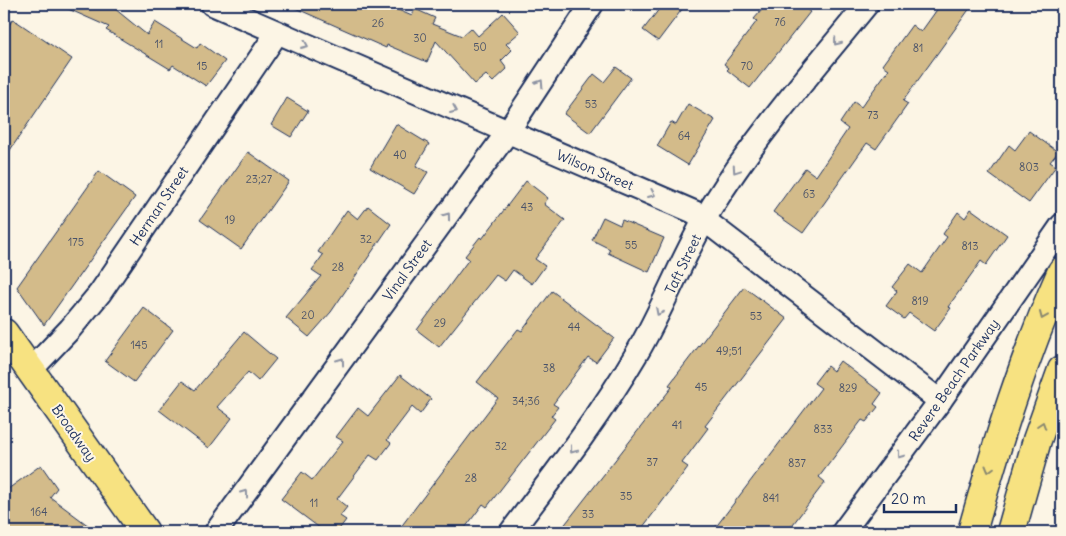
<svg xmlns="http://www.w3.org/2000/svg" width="1066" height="536" viewBox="0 0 1066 536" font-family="Delius,sans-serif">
<rect width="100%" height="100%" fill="#fcf5e5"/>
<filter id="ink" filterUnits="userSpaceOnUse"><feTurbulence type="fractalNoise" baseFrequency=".02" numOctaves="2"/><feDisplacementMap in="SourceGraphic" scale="10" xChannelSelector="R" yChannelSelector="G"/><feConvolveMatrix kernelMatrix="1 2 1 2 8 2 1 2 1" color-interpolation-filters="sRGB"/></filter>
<g filter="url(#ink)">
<!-- building -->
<g fill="#d3bb8a" stroke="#1b2f5e">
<polygon points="57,4 109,4 147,35 155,22 197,48 200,43 225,61 206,86 173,65 170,69 106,30 109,27"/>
<polygon points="286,4 384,4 412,16 415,9 435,18 432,24 462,36 471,28 478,36 503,13 520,32 506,44 512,50 501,61 507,69 493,82 486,75 475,84 436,41 427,62 387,45 386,48"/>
<polygon points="663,4 686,4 658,41 643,30"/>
<polygon points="767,4 800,4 810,12 750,88 727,70 729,68 724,64 757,21 754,19"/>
<polygon points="941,4 973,4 903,101 908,104 876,149 867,143 803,233 773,212 805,168 816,176 848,129 840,123 854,102 861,107 889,69 883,65 912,25 921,32"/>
<polygon points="13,19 72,59 4,159 4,33"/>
<polygon points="616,67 631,78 590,133 564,114 594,74 604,82"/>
<polygon points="287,98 308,111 291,137 271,125"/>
<polygon points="688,104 715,120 688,165 657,146 671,122 676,125"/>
<polygon points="396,124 429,144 416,166 428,172 414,194 370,168"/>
<polygon points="1029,131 1058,152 1050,162 1056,166 1029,203 989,174 1009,145 1015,150"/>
<polygon points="248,152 289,181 241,249 200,220"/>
<polygon points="99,171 135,197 44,325 17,287"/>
<polygon points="526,181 548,198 544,204 565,220 535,259 545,266 532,284 513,270 505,281 496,275 439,347 417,330 469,259 465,256 480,237 482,239"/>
<polygon points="368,206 391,224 331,312 309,337 286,318 321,276 312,270 323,255 318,252 335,227 347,210 358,219"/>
<polygon points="971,209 1007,235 986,265 981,261 948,307 951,308 934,331 909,313 904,319 886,306 897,291 892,287 910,264 922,273 947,237 943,234 958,212 965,218"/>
<polygon points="603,217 620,225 622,220 664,238 649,272 608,253 610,249 592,240"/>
<polygon points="744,287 787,319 705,426 708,428 682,463 688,467 656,510 639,532 559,532 672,387 669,385"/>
<polygon points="552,291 614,338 596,362 588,357 553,404 558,407 551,416 555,419 487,507 483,504 462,532 397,532 498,398 477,382 518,329 522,331"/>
<polygon points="144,308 173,330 134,382 105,361"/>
<polygon points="244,332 276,359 258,381 248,372 217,407 232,418 209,448 159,410 182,381 195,390"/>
<polygon points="840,361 882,393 874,404 878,407 866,422 862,420 819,477 825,482 787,532 712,532 821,388 814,383 827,366 833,371"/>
<polygon points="400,375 431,399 420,414 412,407 387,440 391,443 378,460 370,455 337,499 347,507 340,516 346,520 337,532 325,532 281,499 302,472 312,480 343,441 336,437 358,408 368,416"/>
<polygon points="41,465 57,488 50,497 97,532 4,532 4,492"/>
</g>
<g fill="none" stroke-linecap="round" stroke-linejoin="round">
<defs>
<g id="minor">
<polyline points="212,4 694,212 940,401"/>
<polyline points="30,371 70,329 100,293 277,33"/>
<polyline points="216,532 507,133 592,4"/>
<path d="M511 532C555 474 600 416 637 353 665 305 684 252 713 205 758 133 814 69 867 4"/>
<polyline points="843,532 940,401 1062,225"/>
</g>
<polyline id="primary" points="4,333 145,532"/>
<g id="trunk">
<path d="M972 532C997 443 1024 356 1062 271"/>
<polyline points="1011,532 1037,440 1062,370"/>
</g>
</defs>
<!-- minor casing -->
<use href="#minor" stroke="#1b2f5e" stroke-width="26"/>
<!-- primary casing -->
<use href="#primary" stroke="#1b2f5e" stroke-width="31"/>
<!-- trunk casing -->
<use href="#trunk" stroke="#1b2f5e" stroke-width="31"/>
<!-- minor -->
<use href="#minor" stroke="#fcf5e5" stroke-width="22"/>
<!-- primary -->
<use href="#primary" stroke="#f7e281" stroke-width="28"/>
<!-- trunk -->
<use href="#trunk" stroke="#f7e281" stroke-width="28"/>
</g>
<!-- one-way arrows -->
<defs><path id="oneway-chevron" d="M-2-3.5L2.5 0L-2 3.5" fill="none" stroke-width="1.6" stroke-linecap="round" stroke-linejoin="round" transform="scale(1.25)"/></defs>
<g stroke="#8c92a2">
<use href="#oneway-chevron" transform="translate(837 42) rotate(129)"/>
<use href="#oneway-chevron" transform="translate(305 45) rotate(23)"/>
<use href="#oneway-chevron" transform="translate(540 83) rotate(-57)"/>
<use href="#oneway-chevron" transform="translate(454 110) rotate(23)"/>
<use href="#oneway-chevron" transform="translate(736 170) rotate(124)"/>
<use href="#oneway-chevron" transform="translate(652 194) rotate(23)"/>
<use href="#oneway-chevron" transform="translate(447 216) rotate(-54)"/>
<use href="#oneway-chevron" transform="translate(659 312) rotate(117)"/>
<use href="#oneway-chevron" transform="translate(341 361) rotate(-54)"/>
<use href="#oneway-chevron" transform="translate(573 450) rotate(127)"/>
<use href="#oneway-chevron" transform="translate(900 455) rotate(126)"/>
<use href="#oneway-chevron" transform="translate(245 493) rotate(-54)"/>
</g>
<g stroke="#898870">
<use href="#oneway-chevron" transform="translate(1043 316) rotate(113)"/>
<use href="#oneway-chevron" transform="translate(1042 425) rotate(-72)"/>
<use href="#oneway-chevron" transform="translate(989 469) rotate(105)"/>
</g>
</g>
<g text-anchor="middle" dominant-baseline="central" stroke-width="4" stroke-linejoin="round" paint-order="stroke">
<!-- number labels -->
<g font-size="11" fill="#495269">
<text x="780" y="22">76</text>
<text x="378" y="23">26</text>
<text x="420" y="38">30</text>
<text x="159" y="44">11</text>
<text x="480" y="47">50</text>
<text x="918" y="48">81</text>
<text x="202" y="66">15</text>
<text x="747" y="66">70</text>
<text x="591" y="104">53</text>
<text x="873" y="115">73</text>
<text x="684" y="136">64</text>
<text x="400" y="155">40</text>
<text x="1029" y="167">803</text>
<text x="259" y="179">23;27</text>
<text x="809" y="194">63</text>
<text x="527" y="207">43</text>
<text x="230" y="220">19</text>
<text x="366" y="239">32</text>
<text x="76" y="242">175</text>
<text x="631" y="245">55</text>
<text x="970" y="246">813</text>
<text x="338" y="267">28</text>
<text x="920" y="301">819</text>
<text x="308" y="315">20</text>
<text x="756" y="316">53</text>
<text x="440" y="323">29</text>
<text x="574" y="327">44</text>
<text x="139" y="345">145</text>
<text x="729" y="351">49;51</text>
<text x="549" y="368">38</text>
<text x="701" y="387">45</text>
<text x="848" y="388">829</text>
<text x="526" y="401">34;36</text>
<text x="677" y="425">41</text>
<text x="823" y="429">833</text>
<text x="501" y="446">32</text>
<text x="652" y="462">37</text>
<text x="797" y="463">837</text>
<text x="471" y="478">28</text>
<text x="626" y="496">35</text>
<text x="771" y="498">841</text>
<text x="314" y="503">11</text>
<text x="39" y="512">164</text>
<text x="588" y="514">33</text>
</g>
<!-- street labels -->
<g font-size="14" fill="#1b2f5e" stroke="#fcf5e5">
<text transform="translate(595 170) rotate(23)">Wilson Street</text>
<text transform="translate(159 206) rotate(-56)">Herman Street</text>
<text transform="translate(683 264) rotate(-64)">Taft Street</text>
<text transform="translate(407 270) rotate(-54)">Vinal Street</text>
<text transform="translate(954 380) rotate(-55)">Revere Beach Parkway</text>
<text transform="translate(74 433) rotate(55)">Broadway</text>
</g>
</g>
<!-- margin -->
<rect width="1066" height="536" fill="none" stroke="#fcf5e5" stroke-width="20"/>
<rect x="10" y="10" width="1046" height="516" fill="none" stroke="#1b2f5e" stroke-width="2" filter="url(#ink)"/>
<!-- scale -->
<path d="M884 504v8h72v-8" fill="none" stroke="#1b2f5e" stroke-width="2.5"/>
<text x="891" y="504" font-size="15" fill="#1b2f5e" stroke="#fcf5e5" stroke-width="4" paint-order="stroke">20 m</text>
</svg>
